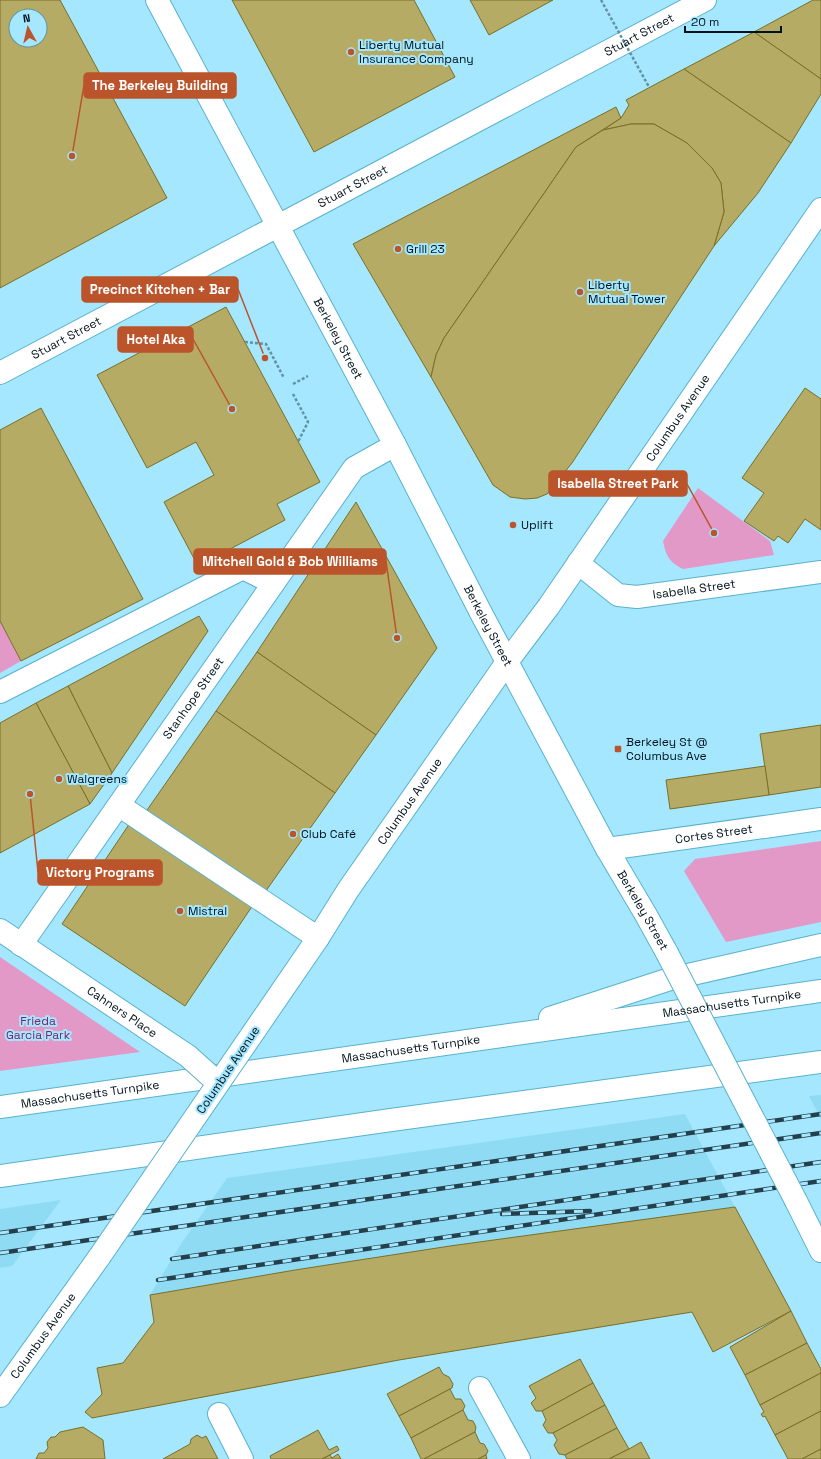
<svg xmlns="http://www.w3.org/2000/svg" width="821" height="1459" viewBox="0 0 821 1459" font-family="'Space Grotesk',sans-serif">
<rect width="100%" height="100%" fill="#a4e7ff"/>
<!-- built -->
<g fill="#90dbf4">
<polygon points="821,1095 821,1119 809,1096"/>
<polygon points="685,1114 735,1207 450,1246 295,1270 150,1295 181,1244 227,1178"/>
<polygon points="61,1200 12,1266 0,1268 0,1209"/>
</g>
<!-- green -->
<g fill="#e399c8">
<path d="M698 488 770 541 774 555 683 569C669 562 666 556 663 541Z"/>
<polygon points="0,621 21,661 0,673"/>
<polygon points="821,841 821,922 726,942 684,871 695,859"/>
<polygon points="0,957 140,1052 0,1071"/>
</g>
<!-- building -->
<g fill="#b5ab64" stroke="#7a6f27" fill-rule="evenodd">
<path d="M0 0H60L167 198 0 288ZM16 16H40V40H16Z"/>
<polygon points="232,0 414,0 455,77 314,152"/>
<polygon points="470,0 553,0 489,35"/>
<polygon points="813,0 821,0 821,79 754,32"/>
<polygon points="754,32 821,79 821,94 791,143 684,69"/>
<polygon points="684,69 791,143 758,193 714,246 724,212 721,183 712,168 687,143 654,124 631,124 603,130 621,118 629,105 626,100"/>
<polygon points="616,107 621,118 576,147 444,338 436,355 431,377 353,244"/>
<polygon points="631,124 654,124 687,143 712,168 721,183 724,212 714,246 572,463 547,494 537,498 525,499 510,497 493,485 431,377 436,355 444,338 576,147 603,130"/>
<polygon points="226,307 320,482 277,504 285,520 198,566 164,502 214,475 196,442 147,468 97,375"/>
<polygon points="805,388 821,399 821,530 805,519 788,543 778,536 774,541 744,521 764,493 742,478"/>
<polygon points="41,408 143,599 21,661 0,621 0,430"/>
<polygon points="356,502 437,648 376,735 257,652"/>
<polygon points="199,616 208,631 112,773 68,686"/>
<polygon points="257,652 376,735 335,793 216,711"/>
<polygon points="68,686 112,773 90,804 36,703"/>
<polygon points="36,703 90,804 0,853 0,723"/>
<polygon points="216,711 335,793 263,895 145,813"/>
<polygon points="821,725 821,787 769,795 760,734"/>
<polygon points="765,766 769,795 670,809 666,780"/>
<polygon points="130,823 253,905 185,1006 62,924"/>
<polygon points="735,1207 791,1311 713,1352 692,1312 399,1360 92,1418 85,1412 102,1394 97,1368 123,1363 154,1322 150,1295 295,1270 450,1246"/>
<polygon points="791,1311 807,1343 745,1375 730,1347"/>
<polygon points="807,1343 821,1369 821,1373 760,1405 745,1375"/>
<polygon points="580,1359 593,1383 542,1411 536,1411 531,1403 536,1398 529,1386"/>
<polygon points="439,1367 443,1374 449,1377 453,1384 452,1388 399,1416 387,1394"/>
<polygon points="821,1373 821,1411 775,1435 765,1416 763,1417 761,1414 764,1412 760,1405"/>
<polygon points="593,1383 605,1405 553,1433 548,1433 543,1425 546,1420 542,1411"/>
<polygon points="450,1389 455,1399 461,1399 465,1406 463,1410 411,1438 399,1416"/>
<polygon points="605,1405 617,1428 565,1455 559,1454 554,1445 557,1440 553,1433"/>
<polygon points="463,1410 468,1420 473,1421 476,1427 475,1432 424,1459 421,1459 411,1438"/>
<polygon points="821,1411 821,1449 802,1459 788,1459 775,1435"/>
<polygon points="83,1427 103,1440 105,1459 36,1459 39,1453 44,1453 48,1448 47,1442 51,1437 55,1437 60,1432"/>
<polygon points="617,1428 629,1449 609,1459 567,1459 565,1455"/>
<polygon points="318,1430 329,1450 337,1446 339,1450 322,1459 271,1459 270,1456"/>
<polygon points="475,1432 480,1443 484,1444 488,1451 486,1455 478,1459 424,1459"/>
<polygon points="197,1435 202,1438 206,1436 218,1459 163,1459 190,1444 191,1439"/>
<polygon points="641,1442 650,1459 609,1459 629,1449"/>
<polygon points="821,1449 821,1459 802,1459"/>
<polygon points="338,1454 341,1459 322,1459 330,1455 332,1458"/>
<polygon points="486,1455 487,1459 478,1459"/>
</g>
<g fill="none" stroke-linecap="round" stroke-linejoin="round">
<defs>
<g id="minor">
<path id="s1" d="M578 563 618 595 637 597 821 572"/>
<polyline points="0,692 243,568 273,583"/>
<polyline points="120,806 318,938"/>
<path id="s2" d="M607 849 821 819"/>
<path id="s3" d="M0 930 173 1046"/>
<path id="s4" d="M21 945 354 468 395 445"/>
<polyline points="480,1388 519,1459"/>
<polyline points="219,1414 242,1459"/>
</g>
<g id="major">
<path id="s5" d="M157 0 395 445 481 613 607 849 646 915 667 953"/>
<path id="s6" d="M0 373 705 0"/>
<path id="s7" d="M255 1030 318 938 348 890 507 662 549 606 821 209"/>
<polyline points="796,1201 821,1251"/>
<path id="s8" d="M0 1396 100 1256"/>
</g>
<g id="highway">
<polyline points="550,1018 670,979 821,945"/>
<path id="s9" d="M0 1107 821 991"/>
<polyline points="0,1176 391,1120 821,1062"/>
</g>
</defs>
<!-- minor casing -->
<use href="#minor" stroke="#5ab1cd" stroke-width="24"/>
<!-- major casing -->
<use href="#major" stroke="#5ab1cd" stroke-width="24"/>
<!-- highway casing -->
<use href="#highway" stroke="#5ab1cd" stroke-width="24"/>
<!-- path -->
<g stroke="#6392a4" stroke-width="2.5" stroke-dasharray="3 2" stroke-linecap="butt">
<polyline points="245,342 266,344 284,378"/>
<polyline points="293,384 308,376"/>
<polyline points="293,394 308,422 298,442"/>
</g>
<!-- minor -->
<use href="#minor" stroke="#fff" stroke-width="22"/>
<!-- major -->
<use href="#major" stroke="#fff" stroke-width="22"/>
<!-- highway -->
<use href="#highway" stroke="#fff" stroke-width="22"/>
<defs>
<g id="rail">
<polyline points="502,1214 590,1211"/>
<polyline points="0,1233 821,1114"/>
<polyline points="0,1253 821,1133"/>
<polyline points="172,1259 821,1162"/>
<polyline points="158,1280 821,1181"/>
</g>
</defs>
<!-- rail casing -->
<use href="#rail" stroke="#24404c" stroke-width="4.5"/>
<!-- rail -->
<use href="#rail" stroke="#a4e7ff" stroke-width="3" stroke-dasharray="9" stroke-linecap="butt"/>
<defs>
<polyline id="minor-bridge" points="173,1046 188,1056 218,1083"/>
<g id="major-bridge">
<polyline points="667,953 796,1201"/>
<polyline points="100,1256 255,1030"/>
</g>
</defs>
<!-- minor-bridge casing -->
<use href="#minor-bridge" stroke="#5ab1cd" stroke-width="24" stroke-linecap="butt"/>
<!-- major-bridge casing -->
<use href="#major-bridge" stroke="#5ab1cd" stroke-width="24" stroke-linecap="butt"/>
<!-- path-bridge -->
<polyline stroke="#6392a4" stroke-width="2.5" stroke-dasharray="3 2" stroke-linecap="butt" points="601,0 649,87"/>
<!-- minor-bridge -->
<use href="#minor-bridge" stroke="#fff" stroke-width="22"/>
<!-- major-bridge -->
<use href="#major-bridge" stroke="#fff" stroke-width="22"/>
</g>
<!-- markers -->
<g fill="#bb542a" stroke="#a4e7ff" stroke-width="1.5">
<circle cx="351" cy="52" r="4"/>
<circle cx="398" cy="249" r="4"/>
<circle cx="580" cy="292" r="4"/>
<circle cx="513" cy="525" r="4"/>
<rect x="614" y="745" width="8" height="8" rx="2"/>
<circle cx="59" cy="779" r="4"/>
<circle cx="293" cy="834" r="4"/>
<circle cx="180" cy="911" r="4"/>
</g>
<g text-anchor="middle" dominant-baseline="central" stroke-width="4" stroke-linejoin="round" paint-order="stroke">
<!-- street labels -->
<g font-size="12" fill="#00121a" stroke="#a4e7ff">
<text stroke="none"><textPath href="#s6" startOffset="723">Stuart Street</textPath></text>
<text stroke="none"><textPath href="#s6" startOffset="399">Stuart Street</textPath></text>
<text stroke="none"><textPath href="#s6" startOffset="75">Stuart Street</textPath></text>
<text stroke="none"><textPath href="#s5" startOffset="384">Berkeley Street</textPath></text>
<text stroke="none"><textPath href="#s7" startOffset="744">Columbus Avenue</textPath></text>
<text stroke="none"><textPath href="#s1" startOffset="128">Isabella Street</textPath></text>
<text stroke="none"><textPath href="#s5" startOffset="708">Berkeley Street</textPath></text>
<text stroke="none"><textPath href="#s4" startOffset="301">Stanhope Street</textPath></text>
<text stroke="none"><textPath href="#s7" startOffset="276">Columbus Avenue</textPath></text>
<text stroke="none"><textPath href="#s2" startOffset="108">Cortes Street</textPath></text>
<text stroke="none"><textPath href="#s5" startOffset="1032">Berkeley Street</textPath></text>
<text stroke="none"><textPath href="#s9" startOffset="739">Massachusetts Turnpike</textPath></text>
<text stroke="none"><textPath href="#s3" startOffset="147">Cahners Place</textPath></text>
<text stroke="none"><textPath href="#s9" startOffset="415">Massachusetts Turnpike</textPath></text>
<text transform="translate(228 1070) rotate(-56)">Columbus Avenue</text>
<text stroke="none"><textPath href="#s9" startOffset="91">Massachusetts Turnpike</textPath></text>
<text stroke="none"><textPath href="#s8" startOffset="74">Columbus Avenue</textPath></text>
</g>
<!-- poi labels -->
<g font-size="12" fill="#00121a" stroke="#a4e7ff" text-anchor="start">
<text x="359" y="45">Liberty Mutual<tspan x="359" dy="14">Insurance Company</tspan></text>
<text x="406" y="249">Grill 23</text>
<text x="588" y="285">Liberty<tspan x="588" dy="14">Mutual Tower</tspan></text>
<text x="521" y="525">Uplift</text>
<text x="626" y="742">Berkeley St @<tspan x="626" dy="14">Columbus Ave</tspan></text>
<text x="67" y="779">Walgreens</text>
<text x="301" y="834">Club Café</text>
<text x="188" y="911">Mistral</text>
</g>
<!-- park labels -->
<g font-size="12" fill="#842268" stroke="#a4e7ff">
<text x="38" y="1021">Frieda<tspan x="38" dy="14">Garcia Park</tspan></text>
</g>
</g>
<!-- callouts -->
<path fill="none" stroke="#bb542a" stroke-width="1.5" d="M72 156L84 85M265 358L238 289M232 409L193 339M714 533L687 484M397 638L386 561M30 794L38 872"/>
<g fill="#bb542a" stroke="#a4e7ff" stroke-width="1.5">
<circle cx="72" cy="156" r="4"/>
<circle cx="265" cy="358" r="4"/>
<circle cx="232" cy="409" r="4"/>
<circle cx="714" cy="533" r="4"/>
<circle cx="397" cy="638" r="4"/>
<circle cx="30" cy="794" r="4"/>
</g>
<g fill="#bb542a" stroke="#bb542a" stroke-width="1.5">
<rect x="84" y="73" width="152" height="25" rx="4"/>
<rect x="82" y="277" width="156" height="25" rx="4"/>
<rect x="118" y="327" width="75" height="25" rx="4"/>
<rect x="549" y="471" width="138" height="25" rx="4"/>
<rect x="194" y="549" width="192" height="25" rx="4"/>
<rect x="38" y="860" width="124" height="25" rx="4"/>
</g>
<g font-size="13" text-anchor="middle" font-weight="bold" fill="#fff">
<text x="160" y="90">The Berkeley Building</text>
<text x="160" y="294">Precinct Kitchen + Bar</text>
<text x="156" y="344">Hotel Aka</text>
<text x="618" y="488">Isabella Street Park</text>
<text x="290" y="566">Mitchell Gold &amp; Bob Williams</text>
<text x="100" y="877">Victory Programs</text>
</g>
<!-- north arrow -->
<g transform="translate(28 28) rotate(352)"><circle r="19" fill="#a4e7ff" stroke="#6292a3"/>
<path d="M0-3L7 15L0 10L-7 15Z" fill="#bb542a"/>
<text y="-6" font-size="11" font-weight="bold" text-anchor="middle" fill="#00121a">N</text>
</g>
<!-- scale -->
<path d="M685 26v6h96v-6" fill="none" stroke="#00121a" stroke-width="2"/>
<text x="691" y="26" font-size="12" fill="#00121a" stroke="#a4e7ff" stroke-width="3" paint-order="stroke">20 m</text>
</svg>
